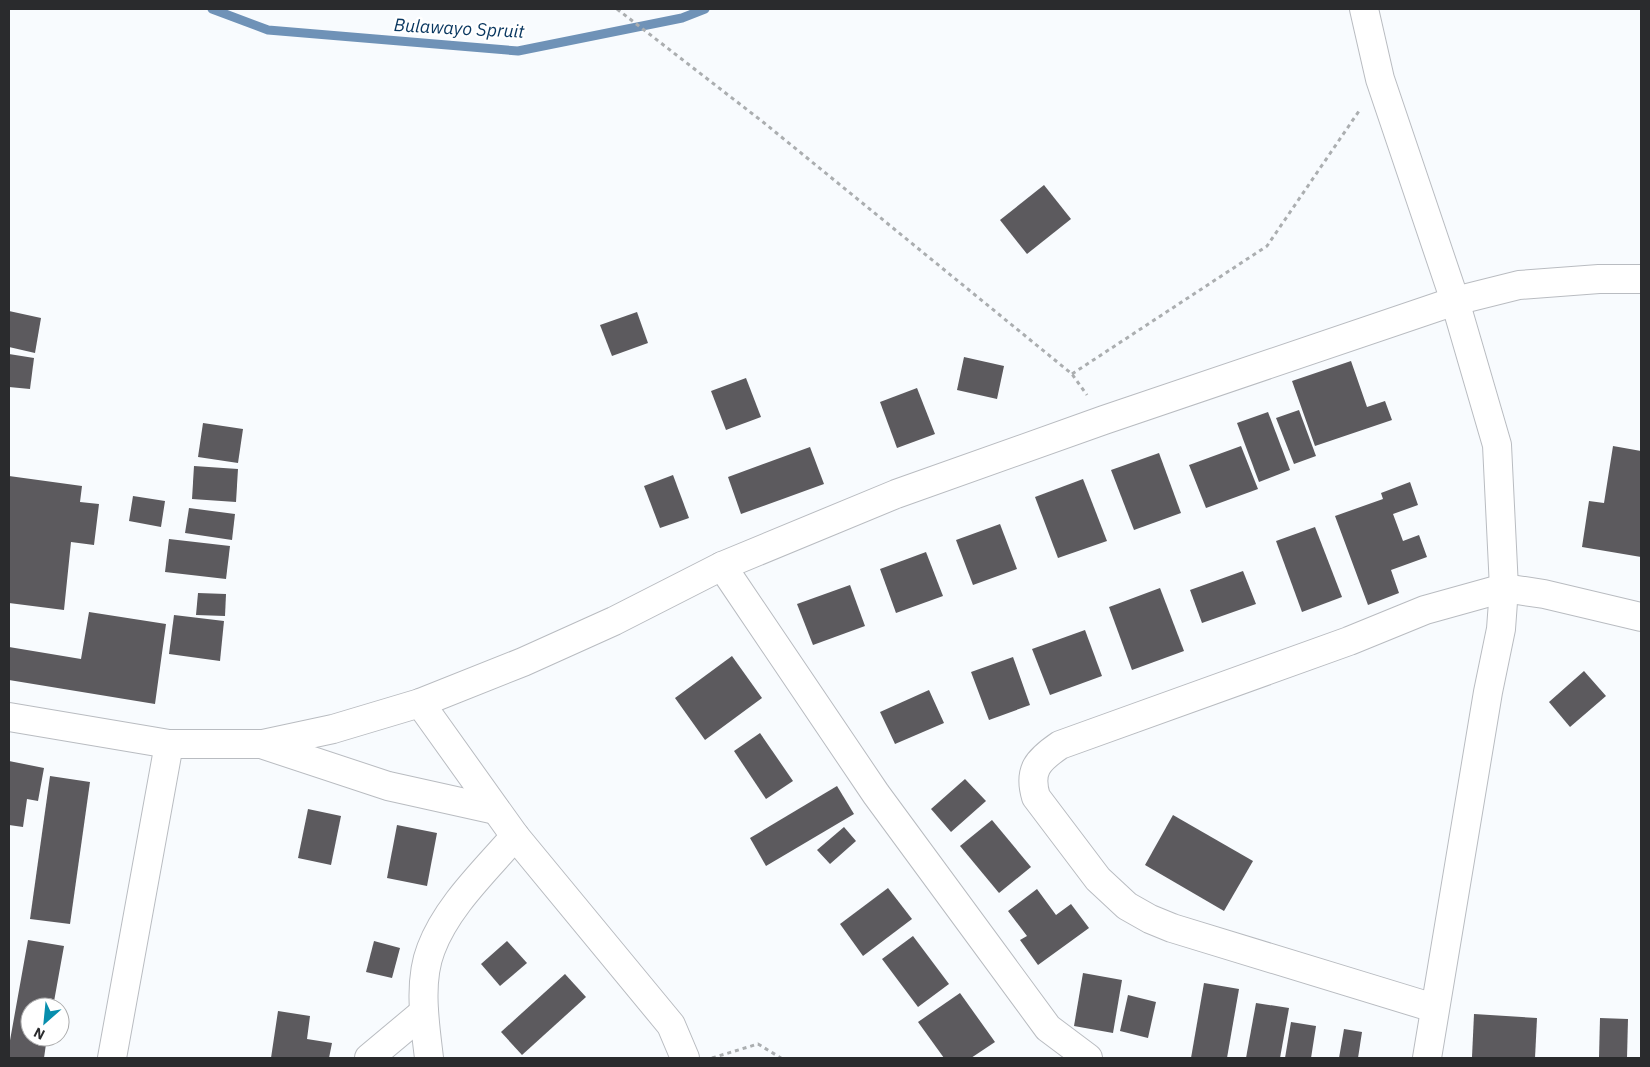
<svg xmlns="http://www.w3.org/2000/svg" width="1650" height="1067" viewBox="0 0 1650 1067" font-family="'IBM Plex Sans',sans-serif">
<rect width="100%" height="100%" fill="#f8fbfe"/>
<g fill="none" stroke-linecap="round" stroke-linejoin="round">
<!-- stream -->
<polyline stroke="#6f92b7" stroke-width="9" points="212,9 268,30 518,51 682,18 705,9"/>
</g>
<!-- building -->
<g fill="#5c5a5e">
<polygon points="1044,185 1071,219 1027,254 1000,220"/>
<polygon points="9,311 41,318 35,353 9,347"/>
<polygon points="637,312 648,343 612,356 600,325"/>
<polygon points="9,354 34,358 30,389 9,387"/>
<polygon points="964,357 1004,366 997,399 957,390"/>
<polygon points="1351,361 1367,407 1385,401 1392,420 1315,446 1292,381"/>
<polygon points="746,378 761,417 726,430 711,391"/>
<polygon points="917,388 935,434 897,448 880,402"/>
<polygon points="1299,410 1316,456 1294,464 1276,418"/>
<polygon points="1268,412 1290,470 1259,482 1237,423"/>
<polygon points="203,423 243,429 238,463 198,457"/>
<polygon points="1241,446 1258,489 1206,508 1189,465"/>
<polygon points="1613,446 1641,451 1641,557 1582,547 1589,501 1604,503"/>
<polygon points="810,447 824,484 741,514 728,477"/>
<polygon points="1159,453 1181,513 1134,530 1111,470"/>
<polygon points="194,466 238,469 236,502 192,499"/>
<polygon points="673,475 689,518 660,528 644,486"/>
<polygon points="9,476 82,486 80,502 99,504 94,545 71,542 64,610 9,603"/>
<polygon points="1083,479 1107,541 1058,558 1035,497"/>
<polygon points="1410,482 1418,505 1393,514 1403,541 1419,535 1427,557 1391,570 1399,593 1368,605 1335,516 1383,499 1381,493"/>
<polygon points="133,496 165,501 161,527 129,521"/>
<polygon points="189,508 235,514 232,540 185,533"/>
<polygon points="1000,524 1017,569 973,585 956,540"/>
<polygon points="1315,527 1342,597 1302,612 1276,541"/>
<polygon points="169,539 230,546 226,579 165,572"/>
<polygon points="926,552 943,596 896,613 880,569"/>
<polygon points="1243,571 1256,604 1202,623 1190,590"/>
<polygon points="850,585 865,626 813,645 797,604"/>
<polygon points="1160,588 1184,651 1132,670 1109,607"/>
<polygon points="198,593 226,594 225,616 196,615"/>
<polygon points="89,612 166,624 155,704 9,680 9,647 81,659"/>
<polygon points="174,615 224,621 220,661 169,654"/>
<polygon points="1085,630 1102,676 1050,695 1032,649"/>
<polygon points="732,656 762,698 705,740 675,698"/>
<polygon points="1013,657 1030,705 989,720 971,672"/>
<polygon points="1584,671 1606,696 1570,727 1549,702"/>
<polygon points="929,690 944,723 895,744 880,712"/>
<polygon points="760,733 793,781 766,799 734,751"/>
<polygon points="9,761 44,768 38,801 27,799 23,827 9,825"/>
<polygon points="50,776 90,782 70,924 30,919"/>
<polygon points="965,779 986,801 951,832 931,809"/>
<polygon points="837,786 854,814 766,866 750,838"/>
<polygon points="308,809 341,816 331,865 298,858"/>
<polygon points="1173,815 1253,861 1224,911 1145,865"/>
<polygon points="992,820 1031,867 999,893 960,846"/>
<polygon points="397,825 437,833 427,886 387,878"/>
<polygon points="844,827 856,841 830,864 817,850"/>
<polygon points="888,888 912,919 863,956 840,924"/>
<polygon points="1037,889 1056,915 1071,904 1089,928 1038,965 1020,940 1027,936 1008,911"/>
<polygon points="913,936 949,984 918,1007 882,959"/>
<polygon points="28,940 64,946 53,1007 30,1007 30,1037 47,1037 44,1058 9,1058 9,1046"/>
<polygon points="374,941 400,948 392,978 366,972"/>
<polygon points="507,941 527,963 500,986 481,964"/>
<polygon points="1083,973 1122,980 1113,1033 1074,1026"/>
<polygon points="565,974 586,997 522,1055 501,1032"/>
<polygon points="1204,983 1239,989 1227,1058 1191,1058"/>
<polygon points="960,993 995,1042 971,1058 944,1058 918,1022"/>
<polygon points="1128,995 1156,1002 1148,1038 1120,1031"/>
<polygon points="1256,1003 1289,1008 1280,1058 1246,1058"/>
<polygon points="278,1011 310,1016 307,1039 332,1043 329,1058 271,1058"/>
<polygon points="1474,1014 1537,1018 1535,1058 1472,1057"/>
<polygon points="1600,1018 1628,1019 1627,1058 1599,1058"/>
<polygon points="1291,1022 1316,1026 1311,1058 1285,1058"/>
<polygon points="1344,1029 1362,1032 1358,1058 1339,1058"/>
</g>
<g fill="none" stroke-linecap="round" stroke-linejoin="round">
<defs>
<g id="minor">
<polyline points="1364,9 1380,79 1455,301 1497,445 1504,588 1501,629 1488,692 1427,1058"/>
<polyline points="722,566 876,794 1048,1028 1088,1058"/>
<polyline points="420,703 515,836 671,1025 685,1058"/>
<polyline points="9,717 169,744 263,744 333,729 420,703 523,662 614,621 722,566 896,494 1104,420 1455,301 1519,285 1599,279 1641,279"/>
<polyline points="264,745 388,786 496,810"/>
<path d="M1434 1008 1172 928 1150 919 1127 906 1098 879 1036 797C1028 770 1038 760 1060 745L1349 641 1425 610 1504 588 1544 594 1641 617"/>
<polyline points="112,1058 169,744"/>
<polyline points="369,1058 424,1012"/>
<path d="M429 1058C425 1024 418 982 431 949 447 906 486 870 515 836"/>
</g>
</defs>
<!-- minor casing -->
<use href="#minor" stroke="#b9bcc1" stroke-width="30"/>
<!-- path -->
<g stroke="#abaeb0" stroke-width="3" stroke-dasharray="4 4" stroke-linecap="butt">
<polyline points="617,9 763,122 1072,374 1087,395"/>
<polyline points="1072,374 1267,246 1359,111"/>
<polyline points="712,1058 758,1044 781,1058"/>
</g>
<!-- minor -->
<use href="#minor" stroke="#fff" stroke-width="28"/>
</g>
<g text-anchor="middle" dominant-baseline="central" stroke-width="5" stroke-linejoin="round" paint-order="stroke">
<!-- water labels -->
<g font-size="18" font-style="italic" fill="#08365f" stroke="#fff">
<text transform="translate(459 28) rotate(3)">Bulawayo Spruit</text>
</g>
</g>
<!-- border -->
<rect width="1650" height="1067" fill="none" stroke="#2a2b2d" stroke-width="20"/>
<!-- north arrow -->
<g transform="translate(45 1022) rotate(207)"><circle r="24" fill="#ffffff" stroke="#aaaaab"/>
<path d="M0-4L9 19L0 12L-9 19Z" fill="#078ead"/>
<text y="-8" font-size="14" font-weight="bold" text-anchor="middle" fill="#2a2b2d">N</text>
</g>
</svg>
